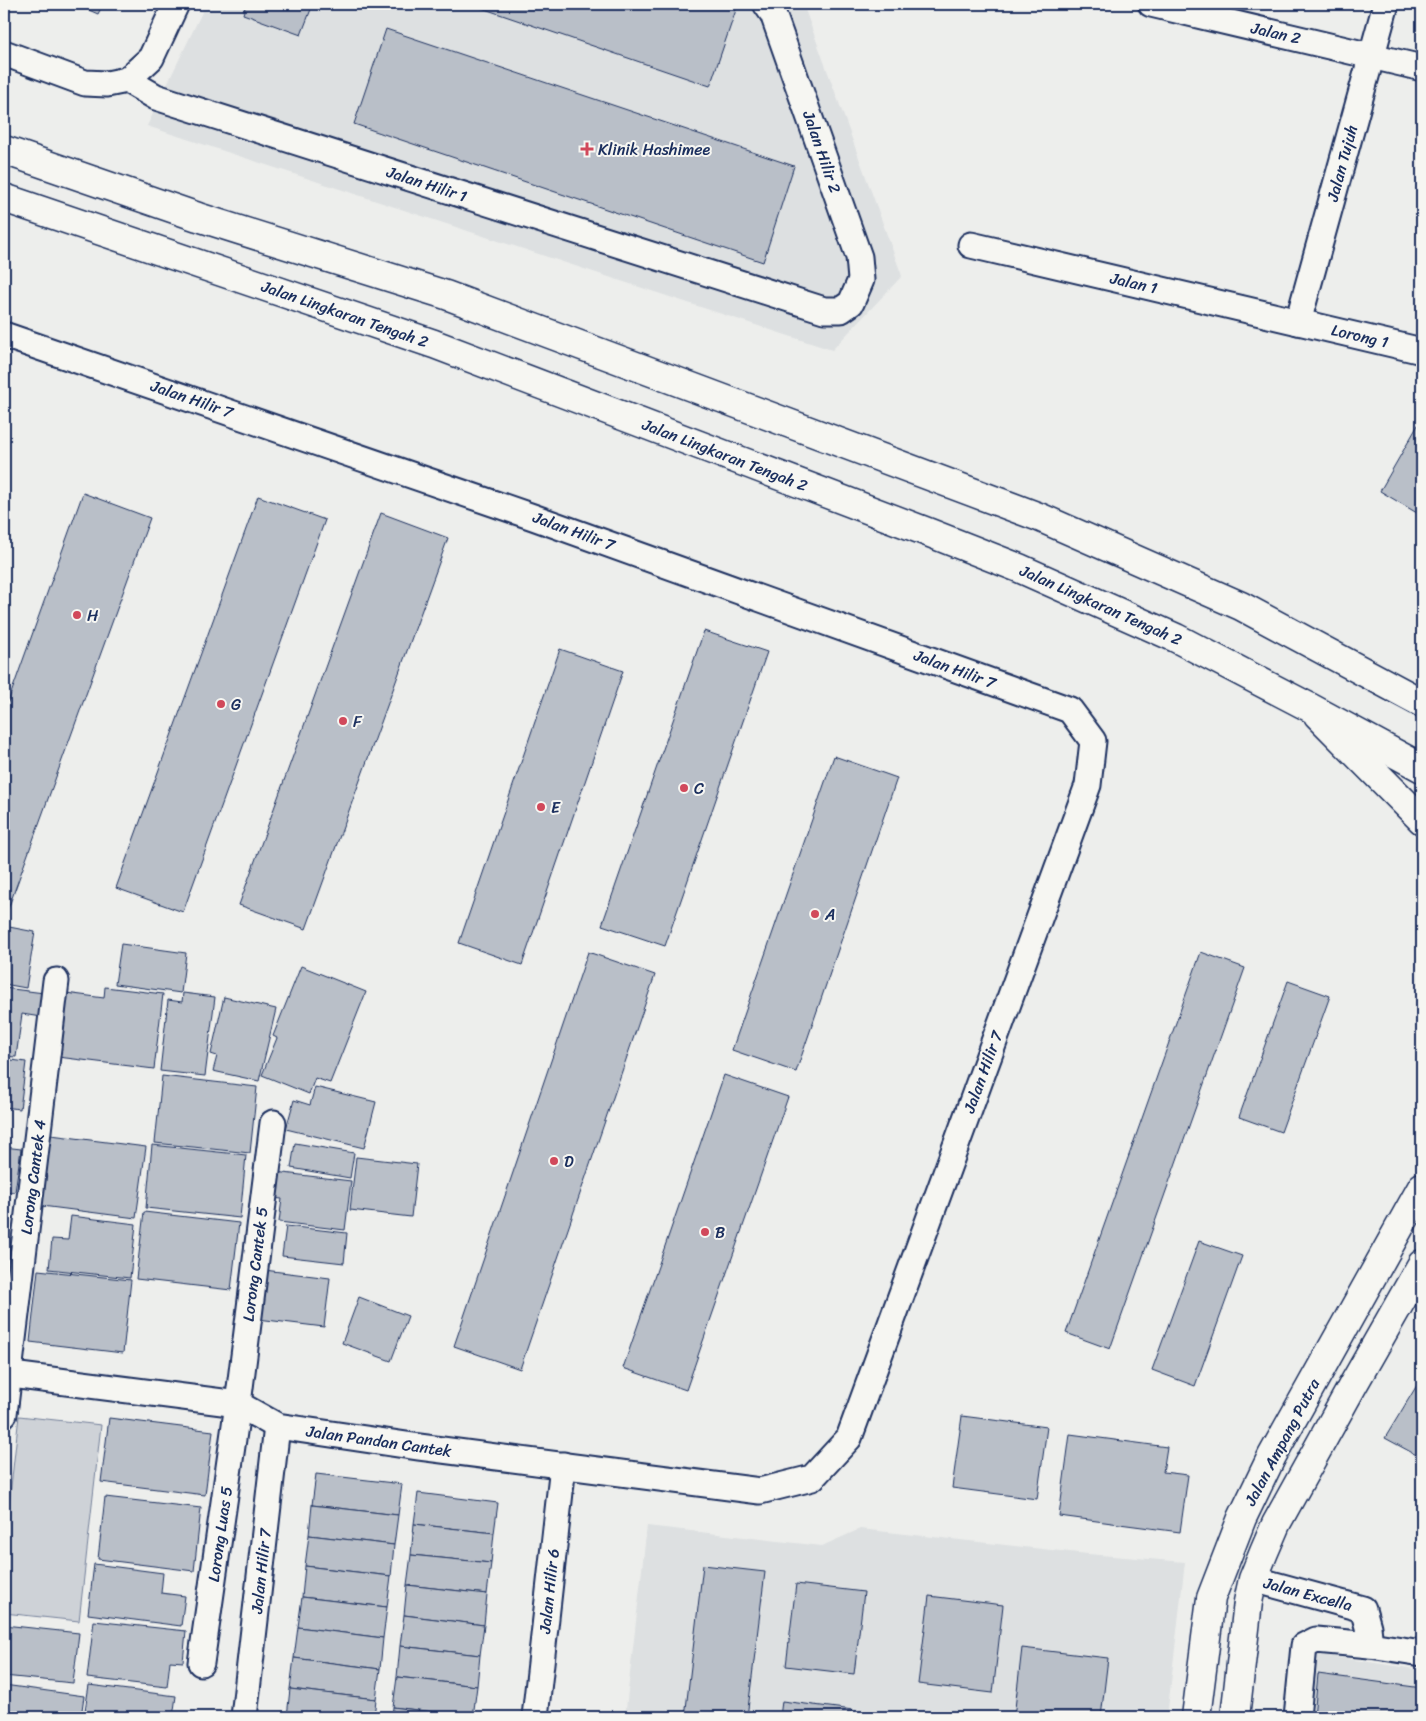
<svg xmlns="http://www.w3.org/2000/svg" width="1426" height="1721" viewBox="0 0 1426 1721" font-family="Sriracha,sans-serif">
<rect width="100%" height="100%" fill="#edeeec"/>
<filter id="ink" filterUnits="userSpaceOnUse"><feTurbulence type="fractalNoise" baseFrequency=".02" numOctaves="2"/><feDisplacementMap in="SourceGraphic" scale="10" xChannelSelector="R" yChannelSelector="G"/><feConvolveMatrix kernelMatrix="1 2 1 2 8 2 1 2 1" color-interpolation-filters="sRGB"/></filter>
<g filter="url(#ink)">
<!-- built -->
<g fill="#dde0e1">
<polygon points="206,4 803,4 902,276 832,350 147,126"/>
<polygon points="647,1526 822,1546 860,1529 1088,1554 1185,1562 1167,1717 625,1717"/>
<polygon points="1315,1654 1422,1670 1422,1717 1308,1717"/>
</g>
<!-- green -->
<polygon fill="#ced2d7" stroke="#74809a" points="19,1416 101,1425 79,1621 4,1613 4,1548"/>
<!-- building -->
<g fill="#b9bfc8" stroke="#1b2f5e">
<polygon points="75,4 103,4 98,14"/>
<polygon points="246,4 313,4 301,35 243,14"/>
<polygon points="470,4 738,4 710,86"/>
<polygon points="386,29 794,166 763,262 354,124"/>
<polygon points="1422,418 1422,516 1380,491"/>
<polygon points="83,493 150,518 8,909 4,908 4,713"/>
<polygon points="258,496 325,520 183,912 116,888"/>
<polygon points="381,513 448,538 306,929 239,905"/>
<polygon points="704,631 767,652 665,946 602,925"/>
<polygon points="560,649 623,671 522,965 459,943"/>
<polygon points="834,756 897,778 796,1072 732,1050"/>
<polygon points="4,926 35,932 26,988 4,984"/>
<polygon points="121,944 186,953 181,993 115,984"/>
<polygon points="588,952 655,975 520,1369 454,1346"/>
<polygon points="1201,952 1245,968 1110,1349 1066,1333"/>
<polygon points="301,966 366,992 330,1083 315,1078 309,1094 262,1075 277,1038 273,1036"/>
<polygon points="1288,981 1330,996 1281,1132 1239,1117"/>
<polygon points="105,987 163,994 154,1069 58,1057 66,993 104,998"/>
<polygon points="4,988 44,993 41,1017 22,1014 16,1057 4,1056"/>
<polygon points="183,993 215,997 205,1076 160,1071 168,1000 182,1002"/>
<polygon points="224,997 276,1009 259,1081 213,1071 217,1056 211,1054"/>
<polygon points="4,1059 26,1062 20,1109 4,1107"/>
<polygon points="724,1075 788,1097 686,1390 623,1368"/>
<polygon points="162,1076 257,1087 250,1153 155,1143"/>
<polygon points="315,1087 376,1102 364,1148 286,1129 294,1100 310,1105"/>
<polygon points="51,1135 146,1147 136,1218 42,1206"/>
<polygon points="295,1143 354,1153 350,1178 291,1168"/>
<polygon points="152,1145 246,1155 240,1218 146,1208"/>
<polygon points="4,1147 21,1149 15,1192 4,1191"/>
<polygon points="356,1157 417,1164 411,1217 350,1210"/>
<polygon points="275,1172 351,1181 345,1230 279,1222 282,1199 272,1198"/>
<polygon points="4,1195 8,1196 4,1225"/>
<polygon points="144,1212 239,1223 231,1290 136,1279"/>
<polygon points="71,1216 136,1224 130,1278 49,1269 52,1239 68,1240"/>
<polygon points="286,1226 347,1233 344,1263 282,1256"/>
<polygon points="1199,1241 1242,1256 1195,1386 1152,1370"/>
<polygon points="38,1270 131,1280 123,1353 30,1342"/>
<polygon points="264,1270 330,1278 324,1327 258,1319"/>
<polygon points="359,1297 408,1316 391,1361 342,1343"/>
<polygon points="1422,1377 1422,1458 1385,1438"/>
<polygon points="962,1416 1047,1427 1037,1499 952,1488"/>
<polygon points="109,1418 213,1431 205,1495 101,1482"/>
<polygon points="1070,1434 1167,1447 1163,1472 1188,1475 1180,1532 1059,1516"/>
<polygon points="316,1474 402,1484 398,1515 312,1505"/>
<polygon points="418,1493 498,1503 494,1533 414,1524"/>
<polygon points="105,1497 201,1508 194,1571 98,1559"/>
<polygon points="312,1505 398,1515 394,1545 309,1535"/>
<polygon points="414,1524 494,1533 491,1563 411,1555"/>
<polygon points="309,1535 394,1545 391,1576 305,1566"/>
<polygon points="411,1555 491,1563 487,1594 407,1585"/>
<polygon points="94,1564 163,1573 161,1593 185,1596 181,1626 88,1614"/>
<polygon points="703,1565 765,1572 747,1717 685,1717"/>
<polygon points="305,1566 391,1576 387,1607 302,1597"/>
<polygon points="796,1584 864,1592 854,1674 786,1666"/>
<polygon points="407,1585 487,1594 484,1625 404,1615"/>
<polygon points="929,1596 1003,1605 993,1693 918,1684"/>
<polygon points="302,1597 387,1607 383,1638 298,1627"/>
<polygon points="404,1615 484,1625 480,1655 400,1646"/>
<polygon points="94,1621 186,1631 183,1662 170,1661 167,1687 87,1678"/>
<polygon points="4,1625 79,1633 73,1683 4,1676"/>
<polygon points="298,1627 383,1638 380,1669 294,1658"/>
<polygon points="400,1646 480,1655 477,1686 397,1677"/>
<polygon points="1022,1648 1108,1658 1101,1717 1014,1717"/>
<polygon points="294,1658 380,1669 376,1699 290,1689"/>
<polygon points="1318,1674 1422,1688 1422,1717 1314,1717"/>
<polygon points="397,1677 477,1686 473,1717 393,1707"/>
<polygon points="4,1685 84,1696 81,1717 4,1717"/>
<polygon points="89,1685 176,1696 173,1717 84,1717"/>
<polygon points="290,1689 376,1699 374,1717 287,1717"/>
<polygon points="782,1701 853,1710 852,1717 780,1717"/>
<polygon points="393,1707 473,1717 392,1717"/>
</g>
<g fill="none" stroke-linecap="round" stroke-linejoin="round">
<defs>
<g id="street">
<polyline points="1151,4 1422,68"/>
<polyline points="4,53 85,83 107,84 127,80 156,97 824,310 841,310 851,303 861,280 859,257 773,14 766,4"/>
<polyline points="127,80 151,58 176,4"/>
<polyline points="971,245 1422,351"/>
<polyline points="1298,322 1386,4"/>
<polyline points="4,335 533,517 1070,710 1093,741 1088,785 849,1438 812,1478 760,1491 419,1447 277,1426 238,1404 4,1374"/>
<polyline points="4,1414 56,981"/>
<polyline points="1253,1579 1363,1609 1368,1627 1370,1645"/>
<polyline points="201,1663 238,1404 273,1123"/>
<polyline points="244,1717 277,1426"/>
<polyline points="535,1717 563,1465"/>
<polyline points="1297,1717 1304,1646 1316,1640 1370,1645 1422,1653"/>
</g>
<g id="secondary">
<polyline points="1318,715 1422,820"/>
<polyline points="1196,1717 1211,1598 1242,1518 1272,1456 1422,1187"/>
<polyline points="1235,1717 1248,1602 1253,1579 1264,1552 1276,1524 1353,1385 1422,1264"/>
</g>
<g id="highway">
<polyline points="4,150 198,217 446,295 1039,517 1241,606 1422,703"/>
<polyline points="4,198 434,344 930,533 1019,568 1176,638 1309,707 1422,768"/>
</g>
</defs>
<!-- street casing -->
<use href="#street" stroke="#1b2f5e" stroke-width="29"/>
<!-- secondary casing -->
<use href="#secondary" stroke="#1b2f5e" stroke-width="31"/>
<!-- highway casing -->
<use href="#highway" stroke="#1b2f5e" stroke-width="31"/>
<!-- street -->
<use href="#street" stroke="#f6f6f2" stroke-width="25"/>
<!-- secondary -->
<use href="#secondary" stroke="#f6f6f2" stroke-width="28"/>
<!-- highway -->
<use href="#highway" stroke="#f6f6f2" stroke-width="28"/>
</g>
</g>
<!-- markers -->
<g fill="#d1495b" stroke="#f6f6f2" stroke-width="2">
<path d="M584.5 141.5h5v5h5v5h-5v5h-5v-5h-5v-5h5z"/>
<circle cx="77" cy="615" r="5"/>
<circle cx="221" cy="704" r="5"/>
<circle cx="343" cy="721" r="5"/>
<circle cx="684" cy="788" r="5"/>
<circle cx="541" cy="807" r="5"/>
<circle cx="815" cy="914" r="5"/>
<circle cx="554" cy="1161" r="5"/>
<circle cx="705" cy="1232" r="5"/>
</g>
<g text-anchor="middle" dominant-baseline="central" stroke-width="4" stroke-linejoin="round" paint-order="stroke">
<!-- street labels -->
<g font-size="16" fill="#1b2f5e" stroke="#f6f6f2">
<text transform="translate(1276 33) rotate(13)">Jalan 2</text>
<text transform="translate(822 152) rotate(71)">Jalan Hilir 2</text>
<text transform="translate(1342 163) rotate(-75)">Jalan Tujuh</text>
<text transform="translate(427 184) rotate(18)">Jalan Hilir 1</text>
<text transform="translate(1134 283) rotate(13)">Jalan 1</text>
<text transform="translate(345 314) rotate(19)">Jalan Lingkaran Tengah 2</text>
<text transform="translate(1360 336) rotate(13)">Lorong 1</text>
<text transform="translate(192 399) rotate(19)">Jalan Hilir 7</text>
<text transform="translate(725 455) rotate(21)">Jalan Lingkaran Tengah 2</text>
<text transform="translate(574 531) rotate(20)">Jalan Hilir 7</text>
<text transform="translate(1101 605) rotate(24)">Jalan Lingkaran Tengah 2</text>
<text transform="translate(955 669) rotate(20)">Jalan Hilir 7</text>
<text transform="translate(983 1072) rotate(-70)">Jalan Hilir 7</text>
<text transform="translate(33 1177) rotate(-83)">Lorong Cantek 4</text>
<text transform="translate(255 1264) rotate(-83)">Lorong Cantek 5</text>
<text transform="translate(379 1441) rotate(8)">Jalan Pandan Cantek</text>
<text transform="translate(1282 1442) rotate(-62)">Jalan Ampang Putra</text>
<text transform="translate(220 1534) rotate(-82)">Lorong Luas 5</text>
<text transform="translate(261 1571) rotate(-84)">Jalan Hilir 7</text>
<text transform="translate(549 1591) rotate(-84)">Jalan Hilir 6</text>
<text transform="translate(1308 1594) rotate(15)">Jalan Excella</text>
</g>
<!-- poi labels -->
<g font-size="16" fill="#1b2f5e" stroke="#f6f6f2" text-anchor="start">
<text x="598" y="149">Klinik Hashimee</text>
<text x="87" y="615">H</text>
<text x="231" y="704">G</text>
<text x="353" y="721">F</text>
<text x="694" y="788">C</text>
<text x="551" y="807">E</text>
<text x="825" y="914">A</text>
<text x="564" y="1161">D</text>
<text x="715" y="1232">B</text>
</g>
</g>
<!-- margin -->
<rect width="1426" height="1721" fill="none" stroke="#f6f6f2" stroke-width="20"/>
<rect x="10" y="10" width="1406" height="1701" fill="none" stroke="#1b2f5e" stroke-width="2" filter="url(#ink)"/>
</svg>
